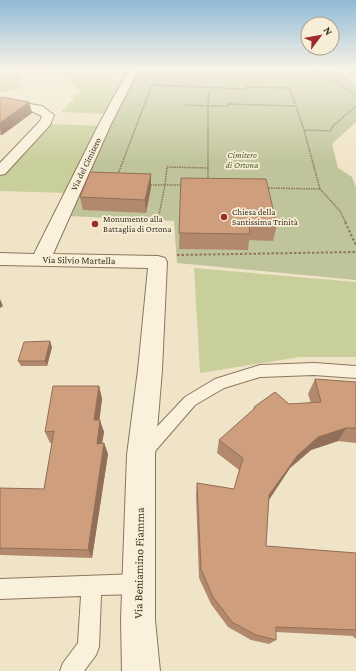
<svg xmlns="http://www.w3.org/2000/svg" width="356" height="671" viewBox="0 0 356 671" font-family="'Crimson Pro',serif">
<rect width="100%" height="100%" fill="#f0e4c8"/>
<!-- green -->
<g fill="#c9cf9b">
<path d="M0 69C11 69 14 67 21 77L19 84 23 88 0 93Z"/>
<polygon points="57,69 118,69 112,80 124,80 107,114 61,112 75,98 69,96 82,93"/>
<polygon points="51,124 102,126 67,193 0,191 0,177"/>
<polygon points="194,268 356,282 356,357 300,357 200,373"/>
</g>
<!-- cemetery -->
<polygon fill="#bfc49a" points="138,69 333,69 356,83 356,122 332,144 338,168 352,177 356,188 356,280 177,263 174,221 68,216 88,168"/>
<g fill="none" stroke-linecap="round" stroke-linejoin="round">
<defs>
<g id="lane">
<polygon points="314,363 356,366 356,378 314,375 260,377 224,388 195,405 150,457 144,460 138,457 136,452 138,447 185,397 215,379 260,365"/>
<polygon points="139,574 146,577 149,584 146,591 139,594 101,595 99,647 96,655 84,671 60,671 63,663 78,643 81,596 0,599 0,579"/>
</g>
<g id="street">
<polygon points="129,69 139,69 111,124 53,254 158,256 165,258 167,262 162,370 155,455 155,620 160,671 122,671 121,620 127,455 138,370 148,268 0,265 0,253 34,254 99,124"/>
<polygon points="0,99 42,106 54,115 50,125 5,174 0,175 0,163 40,121 42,116 29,110 0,105"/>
</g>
<polygon id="secondary" points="347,69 356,69 356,74"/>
</defs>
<!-- lane casing -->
<use href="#lane" stroke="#8d765c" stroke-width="2"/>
<!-- street casing -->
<use href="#street" stroke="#8d765c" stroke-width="2"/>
<!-- secondary casing -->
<use href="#secondary" stroke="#6f573f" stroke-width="2"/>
<!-- path-far1 -->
<g stroke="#8d765c" stroke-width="1.5" stroke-dasharray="1.5 1" stroke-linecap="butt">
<polyline points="316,69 356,95"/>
<polyline points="185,105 208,106 209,91"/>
<polyline points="208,168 208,181"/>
<polyline points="118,174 152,85 246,89 246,87 289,88 296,106"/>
<polyline points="148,185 165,185 167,167 208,168 208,106 228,106 228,104 296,106 304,130"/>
<polyline points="266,188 320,189 304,130 330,131 333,126 356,106"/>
<polyline points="320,189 340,211 346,223"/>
<polyline points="158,220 165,185 183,185"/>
</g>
<!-- path -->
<g stroke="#8d765c" stroke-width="2" stroke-dasharray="2.5 2" stroke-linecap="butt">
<polyline points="345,222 356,245"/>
<polyline points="177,255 356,252"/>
</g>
<!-- lane -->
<use href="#lane" fill="#faf1dc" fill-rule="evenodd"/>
<!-- street -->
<use href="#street" fill="#faf1dc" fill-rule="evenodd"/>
<!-- secondary -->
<use href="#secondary" fill="#faf1dc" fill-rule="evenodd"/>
</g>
<!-- wall -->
<g fill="#b2896c">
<polygon points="0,98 29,102 32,113 2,135 0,135"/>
<polygon points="181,178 277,225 273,241 249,240 248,250 179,249"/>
<polygon points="151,187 146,213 83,210 80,197"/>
<polygon points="52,347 47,366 21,366 18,361"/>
<polygon points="315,379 356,382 356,443 338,441 311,450 290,468 269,500 266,546 356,553 356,638 354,638 353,636 276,632 276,640 269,644 251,640 228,627 211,604 199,578 196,495 197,483 234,489 239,470 217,453 219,440 253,410 254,407 289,404 311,403 308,394"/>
<polygon points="99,386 102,399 99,420 104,432 102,443 104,443 108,454 92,558 0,555 0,488 44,489 52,443 50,443 45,432"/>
</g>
<!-- shaded-wall -->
<g fill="#916f58">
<polygon points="29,102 32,113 2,135 0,127 0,123"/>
<polygon points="151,174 151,187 146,213 145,200"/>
<polygon points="0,299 3,306 0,308"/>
<polygon points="50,341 52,347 47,366 45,361"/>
<polygon points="99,386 102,399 98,432 94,420"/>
<polygon points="100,420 104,432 100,455 97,444"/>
<polygon points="346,428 338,441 311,450 290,468 264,507 269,495 297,456 318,437"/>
<polygon points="104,443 108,454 92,558 88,550"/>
</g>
<!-- building -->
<g fill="#cf9f7d" stroke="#916f58">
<polygon points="2,97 29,102 0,123 0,98"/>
<polygon points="90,172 151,174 145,200 80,197"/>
<polygon points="181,178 266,179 277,225 249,224 250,234 179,233"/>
<polygon points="50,341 45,361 18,361 24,342"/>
<polygon points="315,379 356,382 356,428 346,428 318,437 297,456 269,495 266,546 356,553 356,630 276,627 276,640 256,635 232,622 213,597 201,569 197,483 234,489 243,458 219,440 255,408 254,407 275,392 289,404 321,402"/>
<polygon points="53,386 99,386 94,420 100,420 97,444 104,443 88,550 0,548 0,488 44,489 54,431 45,432"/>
</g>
<!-- sky -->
<linearGradient id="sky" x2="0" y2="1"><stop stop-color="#8fbad6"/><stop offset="0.42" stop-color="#f8f3e6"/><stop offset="1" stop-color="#f8f3e6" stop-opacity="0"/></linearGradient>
<rect width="356" height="163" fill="url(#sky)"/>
<!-- markers -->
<g fill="#9e2a2b" stroke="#f7eed8" stroke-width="1.5">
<circle cx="224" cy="217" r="4"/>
<circle cx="95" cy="224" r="4"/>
</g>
<g text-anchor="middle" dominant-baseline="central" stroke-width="3.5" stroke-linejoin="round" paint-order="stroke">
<!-- far-park labels -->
<g font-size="9" font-style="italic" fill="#4d5a26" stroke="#f7eed8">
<text x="242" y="155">Cimitero<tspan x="242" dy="10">di Ortona</tspan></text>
</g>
<!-- far-street labels -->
<g font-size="9" fill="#3d2e20" stroke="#f7eed8">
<text transform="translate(86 164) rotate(-64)">Via del Cimitero</text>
</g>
<!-- far-poi labels -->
<g font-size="9" fill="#3d2e20" stroke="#f7eed8" text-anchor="start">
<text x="232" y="212">Chiesa della<tspan x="232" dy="10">Santissima Trinità</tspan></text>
<text x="103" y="219">Monumento alla<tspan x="103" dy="10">Battaglia di Ortona</tspan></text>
</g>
<!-- street labels -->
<g font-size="10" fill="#3d2e20" stroke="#f7eed8">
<text transform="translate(79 260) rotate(1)">Via Silvio Martella</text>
</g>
<!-- near-street labels -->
<g font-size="12" fill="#3d2e20" stroke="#f7eed8">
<text transform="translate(139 563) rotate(-89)">Via Beniamino Fiamma</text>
</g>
</g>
<!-- north arrow -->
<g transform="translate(320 36) rotate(58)"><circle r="19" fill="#f7eed8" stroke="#ada18e"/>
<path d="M0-3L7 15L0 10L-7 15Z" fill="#9e2a2b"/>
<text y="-6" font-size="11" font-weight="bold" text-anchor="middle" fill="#3d2e20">N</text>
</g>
</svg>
